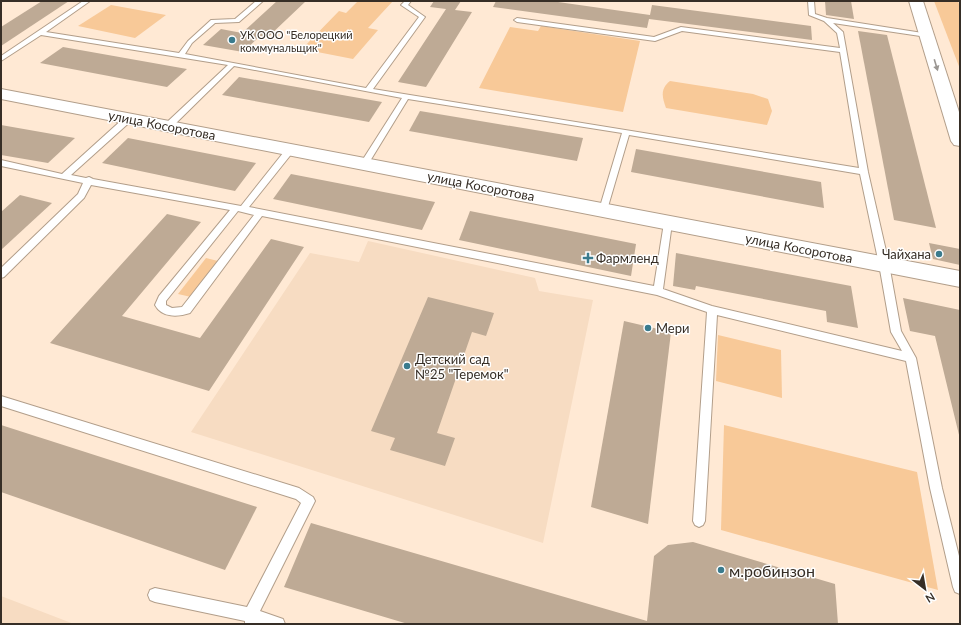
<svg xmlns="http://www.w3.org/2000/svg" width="961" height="625" viewBox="0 0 961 625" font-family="Lato,sans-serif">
<rect width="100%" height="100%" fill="#ffe9d4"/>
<!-- built -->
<g fill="#f7dcc2">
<polygon points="368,241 535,278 539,291 593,300 543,543 191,432 310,253 359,262"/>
<polygon points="1,596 74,624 1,624"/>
</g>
<!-- green -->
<g fill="#f8c998">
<polygon points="358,1 393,1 368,28 378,30 353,59 302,49 339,11 346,13"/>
<polygon points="934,1 958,1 960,7 960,69"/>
<polygon points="111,5 166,15 135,38 78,26"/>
<polygon points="541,26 640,41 623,112 479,88 510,27 538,31"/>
<path d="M670 81 753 94 768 99 772 111 767 125 666 108C662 97 660 89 670 81Z"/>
<polygon points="206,258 218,261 191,297 178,294"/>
<polygon points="718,335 781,350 782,398 716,381"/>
<polygon points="724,425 917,472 938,590 721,530"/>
</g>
<!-- building -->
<g fill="#beaa95">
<polygon points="42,1 69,1 1,46 1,27"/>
<polygon points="277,1 306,1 268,37 260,36 243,52 203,45 221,29 242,33"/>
<polygon points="434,1 461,1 455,10 472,12 426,87 398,82 446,9 430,7"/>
<polygon points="496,1 551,1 650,15 652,5 811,26 812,40 649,19 647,28 493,7"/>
<polygon points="825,1 851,1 854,19 826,15"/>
<polygon points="858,31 887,35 936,228 894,220"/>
<polygon points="63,47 187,69 167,87 40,63"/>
<polygon points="239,77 382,102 369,122 222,95"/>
<polygon points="420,111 583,138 577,161 409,131"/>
<polygon points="1,125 75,138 48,163 1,155"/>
<polygon points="128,138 256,163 235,191 102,163"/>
<polygon points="636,149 821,182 824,208 631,172"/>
<polygon points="291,174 435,202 422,230 273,199"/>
<polygon points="20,195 52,203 1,250 1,212"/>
<polygon points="470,211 636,244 631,276 459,240"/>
<polygon points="167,214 201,222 122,316 200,338 271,239 304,247 209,391 50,343"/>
<polygon points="929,243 960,249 960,265 933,259"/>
<polygon points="676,253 851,286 858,328 827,322 826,311 696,286 695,290 673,286"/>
<polygon points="428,297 494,313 486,336 472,332 437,433 455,438 445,466 390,450 395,438 371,431"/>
<polygon points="903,298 960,310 960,439 935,336 910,331"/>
<polygon points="624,321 671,332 648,524 591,507"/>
<polygon points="1,425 257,507 225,570 1,492"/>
<polygon points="311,523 647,621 654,556 668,545 693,542 835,584 838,624 408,624 284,587"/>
</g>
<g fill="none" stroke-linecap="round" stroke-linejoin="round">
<defs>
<g id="service">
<path d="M83 1H90L46 32 179 53 188 41 211 20 235 19 256 1H263L239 22 215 23 192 43 185 54 366 88 419 17 401 5 405 1H411L408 5 425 17 373 89 859 168 840 52 682 31 655 41 517 22 514 20 517 18 654 37 681 27 840 48 837 33 824 21 809 15 808 1H814L815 14 827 18 929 34 930 35 927 37 833 23 843 32 868 172 889 264 901 331 916 358 942 488 960 560V594L955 592 953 587 930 488 906 361 717 315 705 521 703 525 699 527 695 525 693 521 707 312 657 295 262 216 190 313C178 317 162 318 155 305L159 296 230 210 91 185 84 198 4 277 1 278V268L78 194 83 183 1 166V160L62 174 125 117H131V121L71 175 86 178 89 177 93 179 241 206 287 148 290 147 294 150 293 152 249 207 654 286 664 223 668 220 672 223 663 289 712 306 902 351 891 332 879 264 860 174 629 135 607 210 603 213 599 210 622 133 408 99 367 166 364 167 360 164 402 98 234 66 171 128H165V124L228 65 41 35 1 61V56ZM238 211 254 215 182 307 172 308 166 305V301Z"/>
<polygon points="1,396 299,488 313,497 315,501 260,611 283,619 285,624 245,624 245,621 155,602 150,600 148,595 150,590 155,588 247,607 301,503 296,499 1,406"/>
</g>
<g id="tertiary">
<polygon points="909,1 923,1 960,115 960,146 954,145 951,141"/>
<polygon points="1,89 960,271 960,287 1,99"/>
</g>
</defs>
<!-- service casing -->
<use href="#service" stroke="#b29e8a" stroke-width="2"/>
<!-- tertiary casing -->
<use href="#tertiary" stroke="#b29e8a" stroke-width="2"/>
<!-- service -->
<use href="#service" fill="#fff" fill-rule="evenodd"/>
<!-- tertiary -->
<use href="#tertiary" fill="#fff" fill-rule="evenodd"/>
</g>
<!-- one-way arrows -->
<defs><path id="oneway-solid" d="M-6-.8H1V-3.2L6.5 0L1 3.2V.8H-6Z"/></defs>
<use fill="#9a9692" href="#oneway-solid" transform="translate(936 65) rotate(73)"/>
<!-- markers -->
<g fill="#3a7b8d" stroke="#fff" stroke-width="1.5">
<circle cx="232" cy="40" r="4"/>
<circle cx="939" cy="254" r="4"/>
<path d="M586 252h4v4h4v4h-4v4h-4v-4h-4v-4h4z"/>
<circle cx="648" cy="328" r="4"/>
<circle cx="407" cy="366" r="4"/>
<circle cx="721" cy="570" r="4"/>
</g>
<g text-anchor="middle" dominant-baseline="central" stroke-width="3" stroke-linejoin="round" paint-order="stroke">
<!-- far-poi labels -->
<g font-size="11" fill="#362e26" stroke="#fff" text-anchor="start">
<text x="240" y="34">УК ООО "Белорецкий<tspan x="240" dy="13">коммунальщик"</tspan></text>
</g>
<!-- street labels -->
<g font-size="13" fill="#362e26" stroke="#fff">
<text transform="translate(162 125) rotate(11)">улица Косоротова</text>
<text transform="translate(481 186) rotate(11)">улица Косоротова</text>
<text transform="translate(799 248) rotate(11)">улица Косоротова</text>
</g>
<!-- poi labels -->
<g font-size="13" fill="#362e26" stroke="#fff" text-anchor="start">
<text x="931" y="254" text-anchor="end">Чайхана</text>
<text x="596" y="258">Фармленд</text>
<text x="656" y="328">Мери</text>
<text x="415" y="359">Детский сад<tspan x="415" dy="15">№25 "Теремок"</tspan></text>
</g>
<!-- near-poi labels -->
<g font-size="16" fill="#362e26" stroke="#fff" text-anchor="start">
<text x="729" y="570">м.робинзон</text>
</g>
</g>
<!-- border -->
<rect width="961" height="625" fill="none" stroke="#362e26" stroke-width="4"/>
<!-- north arrow -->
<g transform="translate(925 589) rotate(149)" stroke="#ffffff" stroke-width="3" paint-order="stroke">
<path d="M0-3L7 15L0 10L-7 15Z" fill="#362e26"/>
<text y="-6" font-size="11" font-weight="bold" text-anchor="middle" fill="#362e26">N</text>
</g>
</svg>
